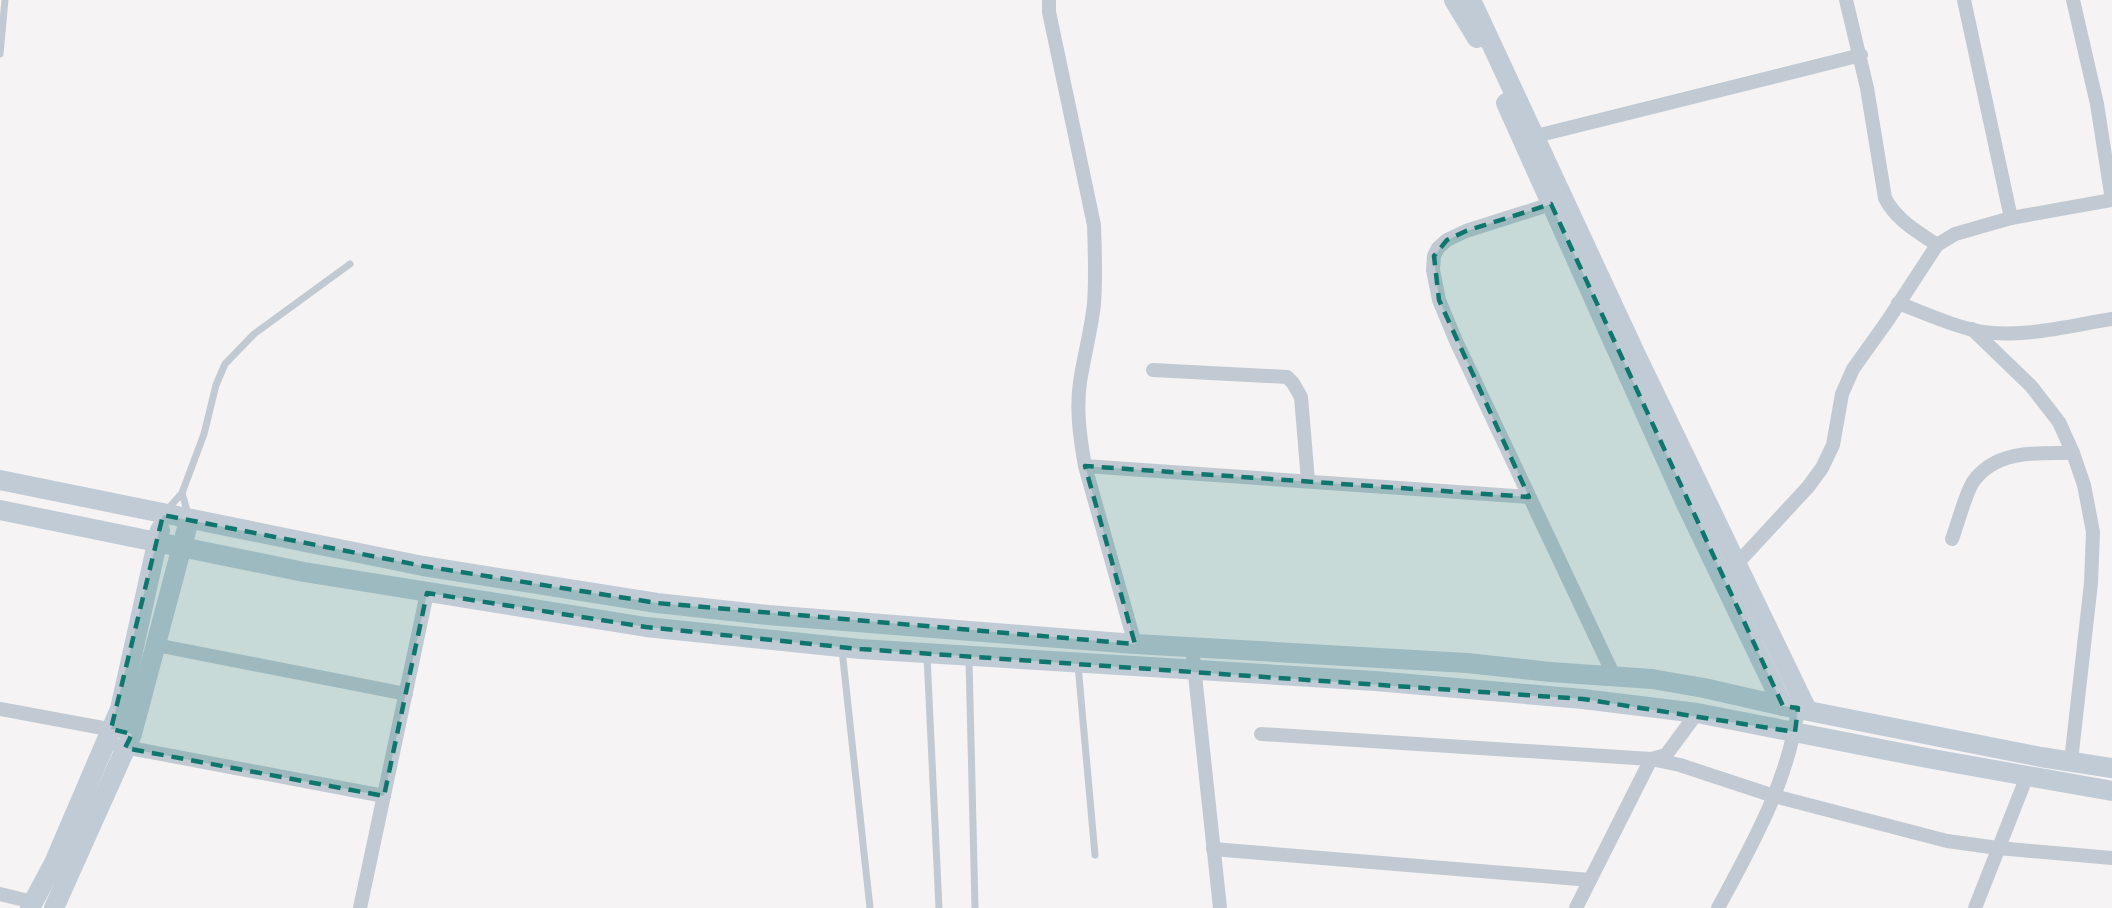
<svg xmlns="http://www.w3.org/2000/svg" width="2112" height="908" viewBox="0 0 2112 908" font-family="Poppins,sans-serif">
<rect width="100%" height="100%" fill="#f5f3f3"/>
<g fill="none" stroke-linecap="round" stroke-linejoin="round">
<!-- lane -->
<g stroke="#c1cad2" stroke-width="7">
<polyline points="0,54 5,0"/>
<polyline points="182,493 204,434 216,385 225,364 254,334 350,264"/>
<polyline points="167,510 182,493 188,514"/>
<polyline points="842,650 870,908"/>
<polyline points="927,656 939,908"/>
<polyline points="969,659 975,908"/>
<polyline points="1078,665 1095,855"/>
</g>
<!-- street -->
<g stroke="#c1cad2" stroke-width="14">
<path d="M1049 0V12L1094 225C1095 252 1096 278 1094 304 1091 331 1084 356 1080 382 1076 410 1080 438 1085 466L1135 644"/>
<path d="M1846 0 1867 88 1885 198C1896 220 1917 231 1937 245"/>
<polyline points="1964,0 2011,218"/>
<polyline points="2073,0 2097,104 2112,200"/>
<polyline points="1536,136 1861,55"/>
<polyline points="1551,204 1466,231 1447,240 1438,248 1434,256 1433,270 1439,300 1456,341 1614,676"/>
<path d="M1898 303C1922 312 1948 324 1973 330 2018 340 2067 326 2112 319"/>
<polyline points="1972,329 2031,386 2059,422 2073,453 2084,485 2093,532 2091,583 2071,761"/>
<polyline points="1153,370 1287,377 1293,383 1301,397 1308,481"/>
<polyline points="1085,466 1529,497"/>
<path d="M1952 539C1957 526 1966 492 1973 482 1996 449 2039 453 2073 453"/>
<polyline points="1733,568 1808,487 1822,468 1833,445 1842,394 1853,369 1888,320 1937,245 1955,234 2011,218 2112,200"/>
<polyline points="156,645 406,694"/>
<polyline points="1192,647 1220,908"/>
<polyline points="0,709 119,731"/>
<polyline points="1261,734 1651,759 1680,765 1774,796 1947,841 1998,848 2112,858"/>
<polyline points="119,746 384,796"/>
<polyline points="1213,849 1590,880"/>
<polyline points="0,894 33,902"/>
<polyline points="360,908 427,593"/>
<polyline points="1576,908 1651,759 1666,755 1697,713"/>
<path d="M1718 908C1752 845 1789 780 1798 708"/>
<polyline points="1975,908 2027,776"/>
</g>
<!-- secondary -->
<g stroke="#c1cbd6" stroke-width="20">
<polyline points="1454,0 1477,38"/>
<polyline points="1471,0 1636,355 1807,710"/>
<polyline points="1506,103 1687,506 1783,706"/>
<polyline points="0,480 423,566 657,603 768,615 1135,644 1467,663 1550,672 1652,679 1704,688 1783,706 2041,757 2112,768"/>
<polyline points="0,510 304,572 646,627 860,649 1375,681 1583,699 1697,713 1927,758 2112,791"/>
<polyline points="30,908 54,863 120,709 160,530"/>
<polyline points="54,908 132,734 189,520"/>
</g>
</g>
<!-- marked area -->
<path fill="#0f766e" fill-opacity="0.2" stroke="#0f766e" stroke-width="4.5" stroke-dasharray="12 8" stroke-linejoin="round" d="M1551 204 1783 706 1798 708 1795 732 1583 699 860 649 646 627 427 593 384 796 125 748 132 734 111 729 163 515 423 566 657 603 1135 644 1085 466 1529 497 1439 300 1434 256 1447 240 1466 231Z"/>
</svg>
